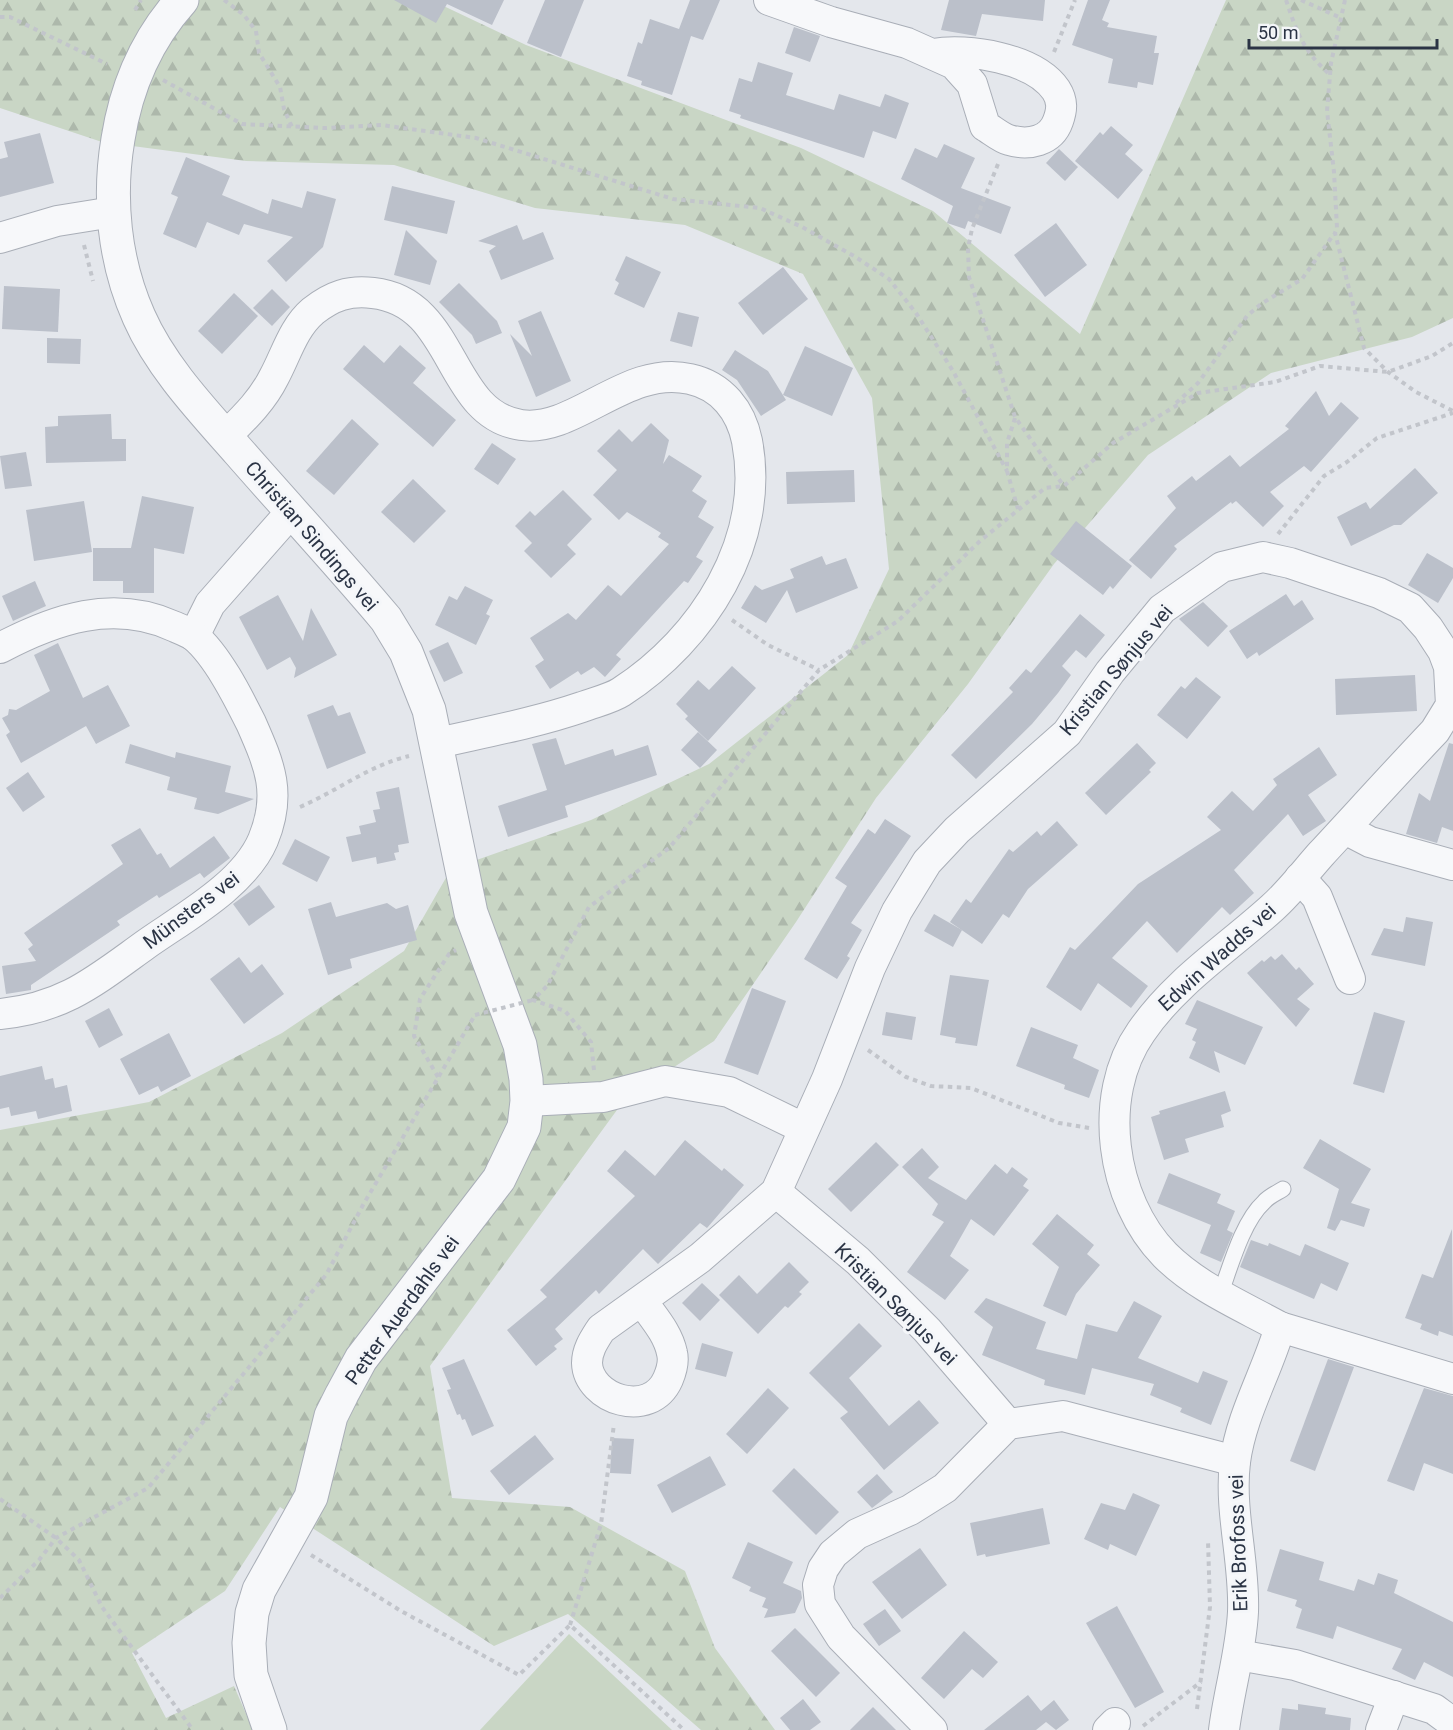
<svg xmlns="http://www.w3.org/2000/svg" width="1453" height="1730" viewBox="0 0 1453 1730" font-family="Roboto,sans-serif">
<defs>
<pattern id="forest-firs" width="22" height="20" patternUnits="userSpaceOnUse" patternTransform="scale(1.5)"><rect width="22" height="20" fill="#c9d6c5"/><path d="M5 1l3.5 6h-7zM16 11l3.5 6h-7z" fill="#adb8ab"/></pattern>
</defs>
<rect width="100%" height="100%" fill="#e4e7ec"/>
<!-- green -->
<polygon fill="#c9d6c5" points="569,1634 672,1730 480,1730"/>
<!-- forest -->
<polygon fill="url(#forest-firs)" points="0,0 431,0 526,45 801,148 933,211 1080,334 1226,0 1453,0 1453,318 1412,337 1271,373 1148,455 1054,564 968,684 876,798 796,922 714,1041 625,1099 430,1366 452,1498 570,1507 685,1571 715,1648 775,1730 701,1730 568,1614 494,1646 280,1507 225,1591 132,1653 166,1718 234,1686 253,1730 0,1730 0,1130 149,1102 282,1033 404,951 451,869 591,820 709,764 848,655 889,569 872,398 803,274 685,225 535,208 394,165 246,161 102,142 0,108"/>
<!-- building -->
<g fill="#bbc0ca">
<polygon points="394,0 504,0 492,25 447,4 436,23"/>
<polygon points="545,0 584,0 561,57 527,43"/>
<polygon points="690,0 720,0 703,40 691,36 672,95 641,85 642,81 627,76 638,42 642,44 650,19 679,29"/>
<polygon points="949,0 1045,0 1043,21 982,14 976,36 941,30"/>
<polygon points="1088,0 1110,0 1102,20 1109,23 1107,27 1157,36 1154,53 1159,53 1153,85 1138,82 1137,88 1108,83 1113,59 1072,45"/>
<polygon points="794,27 820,36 810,62 785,53"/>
<polygon points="758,62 793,73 786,95 834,110 839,94 880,107 885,94 909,103 896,139 873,131 864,158 740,118 741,115 729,111 739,78 752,82"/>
<polygon points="1111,126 1133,145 1125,154 1143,170 1118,199 1075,161 1100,132 1103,135"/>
<polygon points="40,133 54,183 0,197 0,159 8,157 4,142"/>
<polygon points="944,144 975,158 961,188 1011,207 1001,234 968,221 965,229 947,223 953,206 901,179 915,148 937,158"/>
<polygon points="1059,149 1078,167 1065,181 1046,163"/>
<polygon points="186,157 230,176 222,195 268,214 272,199 302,208 307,191 336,199 323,247 286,282 267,261 293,237 244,224 239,235 207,222 196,248 163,234 178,197 171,194"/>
<polygon points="392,186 455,201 447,234 384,220"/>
<polygon points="1056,223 1087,265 1045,297 1014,255"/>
<polygon points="517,225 523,240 543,232 554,259 501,280 489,251 496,246 478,241"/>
<polygon points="406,230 437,261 430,285 394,275"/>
<polygon points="626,256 661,272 644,308 614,294 619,283 615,280"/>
<polygon points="783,267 808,299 763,335 738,303"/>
<polygon points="459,283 497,321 502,333 476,344 472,335 439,302"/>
<polygon points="4,286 60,289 58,332 2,329"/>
<polygon points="272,289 290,307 272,326 253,308"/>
<polygon points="234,293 258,316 222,354 198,331"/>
<polygon points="541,311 571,381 536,397 510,334 532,356 518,321"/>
<polygon points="678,312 699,317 692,347 670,341"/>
<polygon points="47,338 81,339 80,364 47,363"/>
<polygon points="364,345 384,363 400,345 426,368 413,383 456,420 433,447 343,369"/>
<polygon points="805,346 853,368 832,416 783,395"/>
<polygon points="735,350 768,371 786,400 761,416 737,380 722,370"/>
<polygon points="1316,391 1329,416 1341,402 1359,418 1311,472 1304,466 1270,492 1284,506 1263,527 1236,501 1232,504 1231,502 1174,546 1177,549 1151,579 1129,560 1176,508 1167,496 1192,476 1196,481 1230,455 1240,467 1289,429 1285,426"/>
<polygon points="111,414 112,439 126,439 126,461 46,463 45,427 58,426 58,416"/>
<polygon points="352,419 379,444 334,495 306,471"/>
<polygon points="651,423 669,440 663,464 669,455 702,476 692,491 707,501 698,517 714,527 696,557 703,561 688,583 684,581 616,655 621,659 605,677 594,667 581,675 578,671 550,689 535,666 544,660 530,638 568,613 576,620 608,585 621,596 669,544 658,537 661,533 627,512 619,520 593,495 617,470 597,451 619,429 632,442"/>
<polygon points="492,443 516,459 498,485 474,469"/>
<polygon points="26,452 32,486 5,489 0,456"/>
<polygon points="1415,468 1438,493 1401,525 1394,525 1351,546 1337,517 1366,502 1370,509"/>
<polygon points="854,470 855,502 787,504 786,472"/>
<polygon points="413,479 446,511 414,543 381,512"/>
<polygon points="563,490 592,519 567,545 576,554 551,578 524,551 532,543 515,526 530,511 535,516"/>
<polygon points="142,496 194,507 184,554 154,548 154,593 123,593 123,581 93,581 93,548 131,548"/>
<polygon points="84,501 92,552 34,561 26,510"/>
<polygon points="1076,521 1132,566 1113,589 1110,586 1103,595 1050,554"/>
<polygon points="1427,553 1453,568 1453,578 1438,603 1408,585"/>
<polygon points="822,556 826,565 846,558 858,588 796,613 787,590 766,623 741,608 755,585 762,590 794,578 790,569"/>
<polygon points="35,581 46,606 13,621 2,596"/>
<polygon points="465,586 493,600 486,614 490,616 476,645 435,625 449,596 457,600"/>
<polygon points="1286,594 1294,606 1302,600 1314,619 1259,656 1257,652 1247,659 1229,631"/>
<polygon points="278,595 303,641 311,608 337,655 294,678 296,668 290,657 267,670 239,617"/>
<polygon points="1203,602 1228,626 1208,647 1179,619"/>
<polygon points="1080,614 1105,635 1086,658 1076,650 1062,666 1071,675 1058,693 1032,724 976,779 951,755 1013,692 1009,688 1026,669 1031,673"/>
<polygon points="448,642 463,673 444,682 429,651"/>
<polygon points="58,643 83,698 108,685 130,726 96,744 86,726 21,763 6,735 10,732 2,718 8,715 9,709 16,710 50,691 34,655"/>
<polygon points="732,666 756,688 708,741 685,719 688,716 676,704 698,680 709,690"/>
<polygon points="1415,675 1417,711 1336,715 1335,679"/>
<polygon points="1196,677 1221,697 1187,739 1157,715 1181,686 1185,689"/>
<polygon points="333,705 338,716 350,712 366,753 327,769 307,715"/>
<polygon points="698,732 717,750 700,768 681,750"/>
<polygon points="556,738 565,765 613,749 615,756 648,745 657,775 565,806 568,817 508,837 498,806 547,790 532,744"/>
<polygon points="1137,743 1156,763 1149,770 1151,772 1106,815 1085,793"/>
<polygon points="1449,743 1453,744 1453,831 1442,827 1437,843 1406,834 1419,793 1430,801"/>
<polygon points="130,744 175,758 176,752 231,766 225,792 254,799 218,814 194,809 197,798 167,790 170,777 125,763"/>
<polygon points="1319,747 1337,775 1308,795 1326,821 1303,836 1288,814 1234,870 1254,893 1230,915 1222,907 1177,953 1147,921 1112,958 1148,986 1131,1008 1098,983 1081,1011 1046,987 1070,947 1075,950 1138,884 1221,830 1207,817 1232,791 1253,811 1277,785 1273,779"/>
<polygon points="28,772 45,797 23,812 6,788"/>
<polygon points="399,787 409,843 398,845 399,852 394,853 396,860 377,864 376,857 352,862 346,837 361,834 359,826 376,822 373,810 380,809 376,792"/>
<polygon points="885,819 911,836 851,923 862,930 847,956 850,958 837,979 804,959 847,886 835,878 868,829 875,834"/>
<polygon points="1057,821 1078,845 1028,889 1009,918 1003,914 982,944 950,922 966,899 971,903 1009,849 1013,852 1037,831 1041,836"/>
<polygon points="140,828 157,855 161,853 170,868 214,836 230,858 204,878 200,873 159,898 157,895 117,921 120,925 31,985 31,990 6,994 2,966 36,961 28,949 33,945 24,933 123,864 111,845"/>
<polygon points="295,839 330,857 317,882 282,864"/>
<polygon points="259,885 275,907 249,926 233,904"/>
<polygon points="331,902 336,917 387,903 396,909 408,905 417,940 350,959 352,968 328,975 308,909"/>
<polygon points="934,914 962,930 953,947 924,931"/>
<polygon points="1406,917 1433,922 1425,966 1371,955 1384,928 1403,932"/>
<polygon points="1282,954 1296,970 1299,967 1314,984 1297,999 1310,1009 1296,1027 1247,973 1262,960 1264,962 1271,956 1275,960"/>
<polygon points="239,957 251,973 262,964 284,994 244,1024 210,979"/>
<polygon points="950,975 989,980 977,1046 955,1043 956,1038 940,1035"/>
<polygon points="752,988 786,1001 758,1075 724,1063"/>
<polygon points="1197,1000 1263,1027 1245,1065 1214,1051 1220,1073 1189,1058 1196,1042 1192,1040 1197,1029 1185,1024"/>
<polygon points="109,1008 123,1035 99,1048 85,1021"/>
<polygon points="886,1012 916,1017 912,1040 882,1035"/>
<polygon points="1374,1012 1405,1021 1384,1093 1353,1084"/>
<polygon points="1031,1027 1078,1045 1073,1058 1099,1070 1089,1098 1064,1089 1065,1085 1016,1066"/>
<polygon points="169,1033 191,1076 161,1092 158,1086 139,1095 120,1059"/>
<polygon points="42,1066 45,1080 53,1078 55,1088 67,1085 72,1111 38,1119 36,1111 11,1116 9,1107 0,1109 0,1076"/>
<polygon points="1225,1091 1231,1111 1221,1115 1224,1127 1185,1139 1189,1152 1164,1160 1151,1117 1160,1114 1159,1111"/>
<polygon points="1320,1139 1371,1169 1351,1203 1370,1209 1364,1227 1341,1220 1335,1231 1327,1228 1339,1189 1303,1168"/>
<polygon points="685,1140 722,1171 724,1168 744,1185 707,1228 700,1223 658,1264 643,1249 599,1294 596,1290 555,1329 563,1339 554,1346 557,1349 536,1366 507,1330 547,1297 540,1290 635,1196 607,1171 625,1150 655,1176"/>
<polygon points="876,1142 899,1165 851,1212 828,1189"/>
<polygon points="922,1148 939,1167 928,1178 966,1200 995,1164 1007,1174 1012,1167 1028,1179 1023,1186 1029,1190 994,1236 971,1219 950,1256 969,1270 945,1300 907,1272 944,1222 932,1215 938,1204 902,1167"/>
<polygon points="1169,1173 1221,1194 1217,1203 1235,1211 1227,1230 1233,1233 1221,1262 1200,1253 1211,1225 1157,1203"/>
<polygon points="1057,1214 1094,1245 1087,1254 1100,1265 1076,1294 1066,1316 1043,1306 1059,1267 1032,1244"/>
<polygon points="1452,1229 1453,1336 1439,1331 1438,1336 1420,1329 1422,1324 1405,1318 1422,1274 1433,1278"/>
<polygon points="1251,1240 1268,1246 1269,1243 1300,1256 1305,1244 1349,1263 1337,1291 1321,1283 1314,1299 1240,1267"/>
<polygon points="789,1262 809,1282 799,1292 802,1294 788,1308 785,1306 758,1334 719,1295 739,1275 757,1294"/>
<polygon points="702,1283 720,1300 700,1321 682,1303"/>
<polygon points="986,1298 1046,1322 1036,1349 1077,1359 1086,1324 1117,1332 1134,1301 1162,1316 1138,1358 1198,1383 1203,1371 1228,1381 1211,1425 1180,1412 1182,1408 1150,1395 1154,1384 1092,1368 1085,1395 1044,1385 1045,1380 982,1355 993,1327 974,1312"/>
<polygon points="859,1323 882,1346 849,1378 889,1426 919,1400 939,1423 884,1470 840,1418 848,1412 809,1373"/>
<polygon points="702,1343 733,1352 726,1377 695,1369"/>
<polygon points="464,1359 494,1426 472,1436 465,1419 462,1420 460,1414 457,1415 447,1390 451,1389 442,1368"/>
<polygon points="1328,1359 1354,1367 1315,1471 1290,1461"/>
<polygon points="768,1388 789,1408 747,1454 726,1434"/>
<polygon points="1424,1388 1453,1396 1453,1474 1424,1463 1414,1491 1387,1481"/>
<polygon points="535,1435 554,1459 509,1495 490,1471"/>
<polygon points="612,1438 634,1439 631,1474 610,1473"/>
<polygon points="710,1456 726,1485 672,1513 657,1485"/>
<polygon points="794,1468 839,1512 816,1535 772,1491"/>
<polygon points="877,1474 893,1492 872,1508 857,1492"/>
<polygon points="1133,1493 1160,1505 1136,1556 1110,1544 1108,1550 1084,1539 1101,1503 1125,1510"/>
<polygon points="1043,1508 1050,1544 986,1557 985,1554 977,1556 970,1523"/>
<polygon points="748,1542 793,1562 783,1583 801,1591 802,1598 795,1613 764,1618 768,1609 762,1607 766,1598 749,1591 751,1587 732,1578"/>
<polygon points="920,1548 947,1585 902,1619 872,1582"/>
<polygon points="1280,1549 1324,1562 1319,1580 1354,1591 1358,1579 1374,1585 1378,1573 1398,1580 1394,1593 1453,1622 1453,1677 1424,1662 1415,1680 1392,1669 1402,1649 1337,1626 1333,1639 1296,1628 1302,1609 1295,1606 1297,1600 1267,1591"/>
<polygon points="1117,1606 1164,1692 1135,1708 1086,1623"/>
<polygon points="885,1609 901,1631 879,1646 863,1624"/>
<polygon points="795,1628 840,1673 816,1697 771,1651"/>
<polygon points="964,1631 998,1662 983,1678 972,1669 944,1699 921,1678"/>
<polygon points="1028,1695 1041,1711 1054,1700 1069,1720 1056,1730 1046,1722 1036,1730 984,1730"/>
<polygon points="803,1699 821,1722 810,1730 790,1730 780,1718"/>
<polygon points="1298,1704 1326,1708 1325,1714 1351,1718 1350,1730 1279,1730 1282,1708 1298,1710"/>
<polygon points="873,1707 896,1730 850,1730"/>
</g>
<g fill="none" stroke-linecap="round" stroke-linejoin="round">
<defs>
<path id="service" d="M1220 1295C1230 1268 1242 1222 1264 1202 1269 1196 1277 1193 1283 1189"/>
<g id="minor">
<path d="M769 0 831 22 907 43 954 64 972 84 985 126C992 130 1001 138 1009 140 1029 146 1051 141 1058 121 1062 110 1063 101 1056 90 1034 58 968 48 933 54"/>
<polyline points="0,238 57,221 113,212"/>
<path d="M225 437C244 418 262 401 274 377 286 355 293 328 313 311 332 296 349 290 373 293 457 302 446 414 521 425 575 433 627 364 690 379 722 386 741 411 747 441 766 541 703 639 621 692 610 699 595 702 582 707 535 723 486 732 438 743"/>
<polyline points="194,636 210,604 291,512"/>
<path d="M0 648C55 619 113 599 173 626 180 629 188 632 194 636 217 655 238 697 251 723 270 766 282 794 263 840 244 885 183 918 145 945 95 981 64 1008 0 1014"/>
<polyline points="1345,829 1370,842 1453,865"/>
<polyline points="1300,878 1317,897 1350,979"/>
<polyline points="527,1101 603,1097 665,1081 729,1092 803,1128"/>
<polyline points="776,1192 858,1261 927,1330 1008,1424"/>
<path d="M642 1301C653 1317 668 1333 672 1353 674 1361 671 1372 668 1379 650 1420 588 1399 587 1363 587 1350 594 1340 601 1329L700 1258 776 1192 827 1079 870 968 897 911 927 862 957 830 1067 733 1110 672 1162 609 1222 567 1263 557 1290 563 1379 593 1410 608 1428 628 1443 651 1449 667 1451 705 1435 731C1397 771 1359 813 1321 854 1305 872 1290 892 1272 908 1228 948 1175 982 1141 1032 1096 1096 1111 1200 1165 1255 1197 1287 1240 1305 1280 1327"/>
<polyline points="1238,1655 1295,1665 1434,1709 1453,1723"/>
<polyline points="932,1730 841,1637 820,1604 818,1585 823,1569 833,1554 857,1534 910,1510 945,1488 1008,1424 1063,1416 1235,1461"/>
<polyline points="1108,1730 1115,1723"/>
<path d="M1224 1730C1229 1690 1241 1652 1243 1612 1245 1562 1229 1511 1235 1462 1241 1415 1267 1372 1280 1327L1453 1379"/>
<polyline points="1381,1730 1394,1696"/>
</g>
<path id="tertiary" d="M182 0C147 39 126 88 118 139 108 198 114 261 139 317 161 367 203 411 239 452 288 508 338 562 386 619L406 652 429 710 471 913 520 1045 526 1079 527 1101 524 1127 499 1179 361 1359 342 1394 331 1416 311 1497 259 1590 252 1613 249 1643 251 1675 270 1730"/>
</defs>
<!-- service casing -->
<use href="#service" stroke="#a9aeb7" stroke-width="17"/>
<!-- minor casing -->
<use href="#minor" stroke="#a9aeb7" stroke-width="32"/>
<!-- tertiary casing -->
<use href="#tertiary" stroke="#a9aeb7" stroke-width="35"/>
<!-- path -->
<g stroke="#c2c5cb" stroke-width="4" stroke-dasharray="4.5 4.5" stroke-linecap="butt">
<polyline points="224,0 244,15 256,31 259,53 280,87 284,109 292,127"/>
<path d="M1286 0C1297 33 1303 50 1329 74"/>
<polyline points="1301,0 1341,18"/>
<polyline points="1345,0 1331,63 1327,111 1334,172 1337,228 1335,233 1364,348 1388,372 1416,392 1453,411"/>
<polyline points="135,10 141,0"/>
<polyline points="0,17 10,17 107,64"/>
<polyline points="1054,52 1075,0"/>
<polyline points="163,80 242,124 325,128 381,125 476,138 673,199 760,208 802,227 854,256 889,279 916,313 953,371 1007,471"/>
<polyline points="998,164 972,229 968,248 969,277 1015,417 1063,485"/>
<polyline points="84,245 93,281"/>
<polyline points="1176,403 1198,383 1247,316 1261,304 1302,279 1334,234"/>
<polyline points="1015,418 1007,443 1007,471 1018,509"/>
<polyline points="1278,534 1324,476 1347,462 1377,438 1453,413"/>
<polyline points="732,620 768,645 819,670"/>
<path d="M300 807C337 791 370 765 409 756"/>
<polyline points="868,1050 906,1077 931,1086 971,1088 1059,1123 1089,1128"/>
<polyline points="594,1070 591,1042 565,1011 533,1000 547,986 589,907 669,848 819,670 898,621 980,541 1045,488 1064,486 1113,443 1198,393 1275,382 1320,366 1388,372 1432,356 1453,343"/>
<polyline points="438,1077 414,1036 420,999 449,954 456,950"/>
<polyline points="0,1499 56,1538 79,1560 102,1607 193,1730"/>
<polyline points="311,1555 401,1611 519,1675 570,1625 684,1730"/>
<polyline points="0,1598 39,1560 56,1538 148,1488 326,1275 363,1205 475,1015"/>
<polyline points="570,1625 601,1524 614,1424"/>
<polyline points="1197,1709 1210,1607 1208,1540"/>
<polyline points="1143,1726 1201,1682"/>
</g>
<!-- service -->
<use href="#service" stroke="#f7f8fa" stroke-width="15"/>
<!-- minor -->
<use href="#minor" stroke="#f7f8fa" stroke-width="30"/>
<!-- tertiary -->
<use href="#tertiary" stroke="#f7f8fa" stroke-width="33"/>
<!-- path-bridge -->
<polyline stroke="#c2c5cb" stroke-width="4" stroke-dasharray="4.5 4.5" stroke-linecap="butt" points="475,1015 533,1000"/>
</g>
<g text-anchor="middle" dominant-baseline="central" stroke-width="6" stroke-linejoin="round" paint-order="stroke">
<!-- street labels -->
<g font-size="20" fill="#2b3445" stroke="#f4f6f9">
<text transform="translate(312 536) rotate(49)">Christian Sindings vei</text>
<text transform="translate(1116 670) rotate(-50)">Kristian Sønjus vei</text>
<text transform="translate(191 910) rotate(-37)">Münsters vei</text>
<text transform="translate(1217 957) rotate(-42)">Edwin Wadds vei</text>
<text transform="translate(896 1304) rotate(45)">Kristian Sønjus vei</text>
<text transform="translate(402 1310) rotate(-54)">Petter Auerdahls vei</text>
<text transform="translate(1238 1543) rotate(-92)">Erik Brofoss vei</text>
</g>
</g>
<!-- scale -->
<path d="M1249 39v9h188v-9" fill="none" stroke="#2b3445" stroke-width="3"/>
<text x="1258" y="39" font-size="18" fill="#2b3445" stroke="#f4f6f9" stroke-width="4.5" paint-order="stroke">50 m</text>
</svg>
